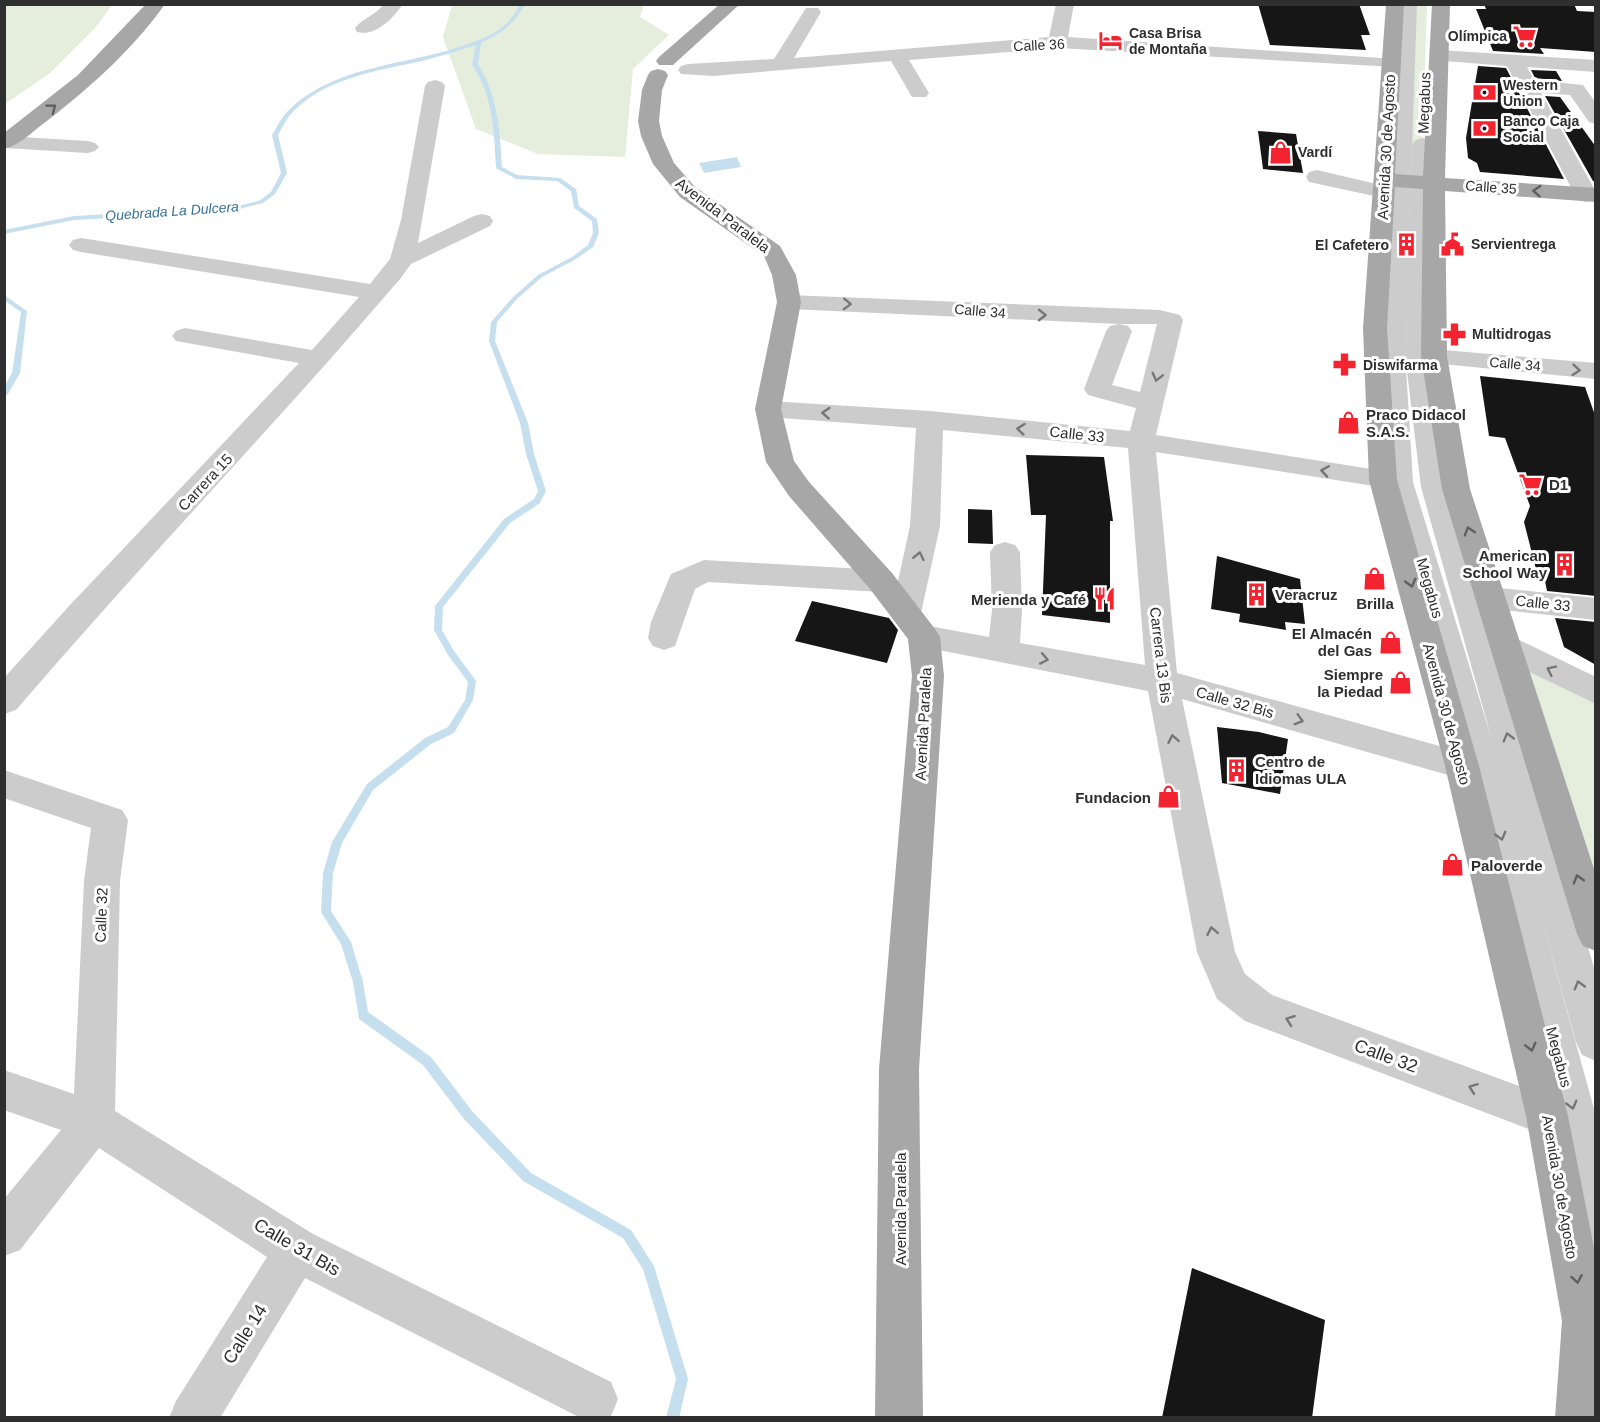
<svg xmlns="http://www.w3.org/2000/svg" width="1600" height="1422" viewBox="0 0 1600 1422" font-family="Helvetica,sans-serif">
<rect width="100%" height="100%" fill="#fff"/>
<!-- green -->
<g fill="#e5eddc">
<polygon points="5,4 112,4 112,5 95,28 50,73 5,104"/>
<polygon points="452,5 644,5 640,17 669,35 633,69 625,157 538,154 476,129 443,37"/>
<polygon points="1408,5 1427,5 1421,182 1398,181"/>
<polygon points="1506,647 1595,692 1595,934"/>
</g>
<!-- water -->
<polygon fill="#c6dfef" points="737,157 741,167 704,173 699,163"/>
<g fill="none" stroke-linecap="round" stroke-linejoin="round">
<!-- stream -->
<g fill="#c6dfef" fill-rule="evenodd">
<path d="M520 4H525C512 27 503 31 481 43L478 64C498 96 500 131 502 167L517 175 560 178 576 189 579 206 597 219 599 233 593 247 576 259 542 277 517 299 497 322 495 341 528 423 534 454 546 491 540 503 510 523 443 607 442 630 454 651 476 681 473 700 454 733 431 744 373 790 342 843 333 873 331 911 351 942 363 982 368 1012 431 1057 472 1111 531 1173 631 1230 654 1266 688 1379 679 1418H666L676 1379 643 1269 623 1238 523 1181 464 1119 423 1065 359 1019 353 982 341 944 321 912 323 873 332 842 367 784 425 738 448 727 465 700 468 682 448 655 434 630 435 606 504 519 534 499 538 491 526 454 520 423 489 341 491 322 513 297 538 275 572 257 588 245 593 233 592 221 574 208 571 191 557 181 516 179 496 168C494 131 493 96 472 64L476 45C458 51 440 56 422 61 376 71 323 78 290 115 285 121 282 128 278 135L287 173 275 194 263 203 232 211 74 220 4 234V230L74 216 232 207 259 201 271 192 281 173 272 135C277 127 281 118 287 112 333 65 404 66 462 46 477 41 495 35 507 23 512 18 516 11 520 4Z"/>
<polygon points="4,295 27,311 20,373 8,394 4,396 4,387 12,373 21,312 4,300"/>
</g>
</g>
<!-- building -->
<g fill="#161616">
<polygon points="1258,4 1359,4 1370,35 1361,35 1366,50 1270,45"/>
<polygon points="1484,4 1574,4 1577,11 1596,12 1596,52 1540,48 1544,54 1493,51 1476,9 1486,9"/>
<polygon points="1478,66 1506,68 1564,179 1480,172 1477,163 1468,158 1466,138"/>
<polygon points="1531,70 1556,71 1562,81 1535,78"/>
<polygon points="1545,96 1560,97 1596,147 1596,182 1593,181"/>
<polygon points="1258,131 1296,134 1303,173 1263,169"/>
<polygon points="1480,376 1585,387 1596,418 1596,596 1547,591 1545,581 1539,581 1524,522 1530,506 1505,438 1489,436"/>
<polygon points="1026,455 1104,457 1113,521 1110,521 1110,623 1042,615 1046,515 1031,515"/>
<polygon points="968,509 992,510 993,544 968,543"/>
<polygon points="1217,556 1300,579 1305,624 1285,622 1286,630 1239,622 1240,614 1211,609"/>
<polygon points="812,601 889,618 898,630 887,663 795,641"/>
<polygon points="1555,618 1596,622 1596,665 1564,647"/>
<polygon points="1217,727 1259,732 1288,739 1280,794 1222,783"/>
<polygon points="1192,1268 1325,1320 1312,1418 1162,1418"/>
</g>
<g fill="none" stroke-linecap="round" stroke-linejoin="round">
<!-- minor -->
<g fill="#ccc" fill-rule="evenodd">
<path d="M384 4H403C393 18 376 37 357 32L355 28C363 18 376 15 384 4Z"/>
<path d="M1056 4H1074L1068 37 1396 59 1399 4H1417L1405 352 1413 482 1492 740 1421 487 1405 355 1412 144 1416 140 1423 138 1430 140 1434 144 1431 349 1596 363V379L1432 363 1449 487 1480 590 1490 587 1596 598V620L1485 608 1495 639 1506 635 1517 639 1596 677V704L1501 658 1596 974V1061L1582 1055 1576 1042 1536 899 1596 1116V1250L1580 1244 1574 1228 1558 1132 1547 1136 1245 1021 1217 999 1197 952 1148 691 913 645 908 637 913 629 924 625 989 637 992 610 990 552 995 545 1005 542 1015 545 1020 552 1022 610 1020 643 1145 665 1128 448 943 430 940 526 921 613 917 621 906 624 895 621 891 613 910 526 916 428 768 417 759 415 755 409 759 403 768 401 930 411 1130 431 1136 408 1088 395 1084 389 1106 331 1110 326 1119 324 789 309 780 307 777 302 780 297 789 295 1160 310 1180 315 1183 320 1156 435 1384 471 1379 352 1388 199 1309 182 1306 177 1309 172 1317 170 1389 187 1395 67 1058 48 909 60 929 93 926 97H912L891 61 713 76 681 74 678 70 681 66 688 64 774 59 806 8H818L821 12 794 58 1049 37ZM1119 324H1157L1140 392 1112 385 1132 331 1128 326ZM1156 452 1387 488 1461 752 1177 673ZM1182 699 1469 781 1549 1097 1272 995 1245 974 1235 952Z"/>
<polygon points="1439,50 1596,60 1596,72 1527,67 1534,80 1583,85 1596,103 1596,124 1589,122 1570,95 1541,93 1596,192 1594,200 1586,202 1578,200 1575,195 1507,66 1432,60 1429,56 1432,52"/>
<path d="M435 80 442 82 445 86 418 243 474 216 482 214 490 216 493 221 490 226 411 264 400 279C275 425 141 564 16 710L4 714V678L70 605 299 363 176 341 172 336 176 331 185 328 312 350 359 297 81 252 73 250 69 245 73 240 81 238 370 284 390 259 401 220 425 86 428 82Z"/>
<polygon points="4,136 88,141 95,143 99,147 95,151 88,153 5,148"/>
<polygon points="704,560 881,570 892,573 896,581 892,589 881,592 708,582 695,589 675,646 664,650 653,646 648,638 651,622 671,574"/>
<polygon points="4,770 122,810 128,820 120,881 115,1111 313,1234 611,1382 618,1399 611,1416 577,1416 305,1278 220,1418 169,1418 176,1401 267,1257 99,1148 20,1250 4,1256 4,1199 61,1130 4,1110 4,1070 74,1094 84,881 91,828 4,798"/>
</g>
<!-- major -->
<g fill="#a7a7a7" fill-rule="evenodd">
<path d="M146 4H165C131 52 85 92 39 127 29 135 17 146 4 149V133L78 75Z"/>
<polygon points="720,4 740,4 673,65 659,65 656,61 659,57"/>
<polygon points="1386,4 1404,4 1395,174 1423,176 1432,4 1450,4 1445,178 1596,188 1596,202 1445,191 1447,356 1470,489 1596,875 1596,951 1583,946 1577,934 1442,489 1421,356 1423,189 1395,187 1387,328 1397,480 1479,766 1568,1116 1596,1258 1596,1418 1555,1418 1562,1321 1526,1116 1445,766 1369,480 1363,328"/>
<polygon points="658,69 665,71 668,75 662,90 659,121 662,136 674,163 695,187 780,246 796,275 801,302 781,409 794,461 809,482 892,573 935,629 940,637 944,676 919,1069 923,1418 875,1418 879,1069 912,676 908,639 870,589 789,496 766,462 755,409 777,302 772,275 764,256 680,197 653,164 641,136 638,121 642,90 648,75 651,71"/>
</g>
</g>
<!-- one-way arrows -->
<defs><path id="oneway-chevron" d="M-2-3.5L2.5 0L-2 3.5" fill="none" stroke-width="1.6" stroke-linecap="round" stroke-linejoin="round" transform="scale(1.5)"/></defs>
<g stroke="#5f5f5f">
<use href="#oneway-chevron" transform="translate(52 108) rotate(-37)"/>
<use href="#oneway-chevron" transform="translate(1537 191) rotate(-176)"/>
<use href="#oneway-chevron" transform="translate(1469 531) rotate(-107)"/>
<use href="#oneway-chevron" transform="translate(1411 583) rotate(75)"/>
<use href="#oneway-chevron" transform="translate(1578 879) rotate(-107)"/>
<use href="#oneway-chevron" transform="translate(1531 1047) rotate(76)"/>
<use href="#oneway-chevron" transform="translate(1577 1279) rotate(80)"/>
</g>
<g stroke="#767676">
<use href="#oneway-chevron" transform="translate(847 304) rotate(2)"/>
<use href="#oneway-chevron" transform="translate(1042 315) rotate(1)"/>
<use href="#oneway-chevron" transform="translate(1576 370) rotate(5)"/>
<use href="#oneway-chevron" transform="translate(1157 377) rotate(104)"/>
<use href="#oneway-chevron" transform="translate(826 413) rotate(-176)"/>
<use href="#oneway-chevron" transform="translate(1021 429) rotate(-174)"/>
<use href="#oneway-chevron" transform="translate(1325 471) rotate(-171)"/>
<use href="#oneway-chevron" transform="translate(919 556) rotate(-78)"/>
<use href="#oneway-chevron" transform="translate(1044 659) rotate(11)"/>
<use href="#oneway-chevron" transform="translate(1551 670) rotate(-154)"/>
<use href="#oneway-chevron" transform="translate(1299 720) rotate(16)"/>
<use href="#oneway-chevron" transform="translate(1508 737) rotate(-106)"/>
<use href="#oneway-chevron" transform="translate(1173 739) rotate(-101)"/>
<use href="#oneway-chevron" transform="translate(1501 836) rotate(75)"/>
<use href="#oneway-chevron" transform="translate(1212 931) rotate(-101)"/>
<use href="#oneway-chevron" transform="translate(1579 985) rotate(-106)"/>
<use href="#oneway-chevron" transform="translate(1290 1020) rotate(-160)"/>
<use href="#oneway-chevron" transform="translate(1473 1088) rotate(-160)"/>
<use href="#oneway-chevron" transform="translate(1572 1105) rotate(75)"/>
</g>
<!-- icons -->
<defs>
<symbol id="supermarket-bare" viewBox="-9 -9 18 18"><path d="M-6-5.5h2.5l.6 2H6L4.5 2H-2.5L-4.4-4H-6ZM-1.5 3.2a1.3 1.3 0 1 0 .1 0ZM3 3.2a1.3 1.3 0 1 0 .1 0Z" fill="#f42330" stroke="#fff" stroke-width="2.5" paint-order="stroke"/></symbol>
<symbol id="hotel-bare" viewBox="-9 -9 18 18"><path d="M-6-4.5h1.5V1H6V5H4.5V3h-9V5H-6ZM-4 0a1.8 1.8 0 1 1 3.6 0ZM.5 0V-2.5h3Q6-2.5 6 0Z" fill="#f42330" stroke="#fff" stroke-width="2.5" paint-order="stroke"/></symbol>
<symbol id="bank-bare" viewBox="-9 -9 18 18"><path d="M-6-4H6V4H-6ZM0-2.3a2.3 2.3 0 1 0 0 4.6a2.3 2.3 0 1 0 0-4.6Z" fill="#f42330" stroke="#fff" stroke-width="2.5" paint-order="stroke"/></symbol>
<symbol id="shop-bare" viewBox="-9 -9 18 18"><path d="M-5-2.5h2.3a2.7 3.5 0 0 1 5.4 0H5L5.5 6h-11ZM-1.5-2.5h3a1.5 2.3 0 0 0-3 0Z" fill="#f42330" stroke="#fff" stroke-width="2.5" paint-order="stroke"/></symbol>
<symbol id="civic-bare" viewBox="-9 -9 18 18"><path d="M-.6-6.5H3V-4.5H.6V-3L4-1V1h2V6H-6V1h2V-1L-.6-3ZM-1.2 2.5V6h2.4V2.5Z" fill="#f42330" stroke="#fff" stroke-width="2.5" paint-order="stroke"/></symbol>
<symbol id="building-bare" viewBox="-9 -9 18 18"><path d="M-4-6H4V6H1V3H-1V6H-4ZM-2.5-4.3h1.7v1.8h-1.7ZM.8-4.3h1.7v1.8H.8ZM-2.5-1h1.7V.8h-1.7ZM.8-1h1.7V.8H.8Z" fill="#f42330" stroke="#fff" stroke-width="2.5" paint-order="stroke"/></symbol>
<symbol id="pharmacy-bare" viewBox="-9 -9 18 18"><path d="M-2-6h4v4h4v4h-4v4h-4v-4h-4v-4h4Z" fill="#f42330" stroke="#fff" stroke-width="2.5" paint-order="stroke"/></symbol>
<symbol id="restaurant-bare" viewBox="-9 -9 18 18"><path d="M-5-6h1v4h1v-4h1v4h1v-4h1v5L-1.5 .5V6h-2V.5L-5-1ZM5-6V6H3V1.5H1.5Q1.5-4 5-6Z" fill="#f42330" stroke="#fff" stroke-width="2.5" paint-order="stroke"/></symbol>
</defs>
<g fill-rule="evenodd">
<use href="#supermarket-bare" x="1508" y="20" width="33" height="33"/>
<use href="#hotel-bare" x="1094" y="24" width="33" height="33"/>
<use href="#bank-bare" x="1468" y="76" width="33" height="33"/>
<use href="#bank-bare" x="1468" y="112" width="33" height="33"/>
<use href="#shop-bare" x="1264" y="136" width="33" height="33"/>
<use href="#civic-bare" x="1436" y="228" width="33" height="33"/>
<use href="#building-bare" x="1390" y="228" width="33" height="33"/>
<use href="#pharmacy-bare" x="1438" y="318" width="33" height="33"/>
<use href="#pharmacy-bare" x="1328" y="348" width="33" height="33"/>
<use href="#shop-bare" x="1332" y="406" width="33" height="33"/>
<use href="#supermarket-bare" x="1514" y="468" width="33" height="33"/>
<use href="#building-bare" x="1548" y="548" width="33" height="33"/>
<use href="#shop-bare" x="1358" y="562" width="33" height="33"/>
<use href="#building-bare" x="1240" y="578" width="33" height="33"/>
<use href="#restaurant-bare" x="1088" y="582" width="33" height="33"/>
<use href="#shop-bare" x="1374" y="626" width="33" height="33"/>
<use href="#shop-bare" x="1384" y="666" width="33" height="33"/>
<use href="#building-bare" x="1220" y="754" width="33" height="33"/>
<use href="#shop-bare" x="1152" y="780" width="33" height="33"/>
<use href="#shop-bare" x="1436" y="848" width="33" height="33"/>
</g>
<g text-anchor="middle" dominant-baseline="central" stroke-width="6" stroke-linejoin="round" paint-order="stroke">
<!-- far-poi labels -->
<g font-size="14" font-weight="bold" fill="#2f2f2f" stroke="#fff" text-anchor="start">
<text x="1129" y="33">Casa Brisa<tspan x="1129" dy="16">de Montaña</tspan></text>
<text x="1507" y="36" text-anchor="end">Olímpica</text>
<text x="1503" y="85">Western<tspan x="1503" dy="16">Union</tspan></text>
<text x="1503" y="121">Banco Caja<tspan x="1503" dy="16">Social</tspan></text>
<text x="1298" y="152">Vardí</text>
<text x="1471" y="244">Servientrega</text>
<text x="1389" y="245" text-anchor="end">El Cafetero</text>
<text x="1472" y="334">Multidrogas</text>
<text x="1363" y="365">Diswifarma</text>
</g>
<!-- far-street labels -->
<g font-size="14" fill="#2f2f2f" stroke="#fff">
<text transform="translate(1039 45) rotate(-3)">Calle 36</text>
<text transform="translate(1491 187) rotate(4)">Calle 35</text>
<text transform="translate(980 311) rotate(5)">Calle 34</text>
<text transform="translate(1515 364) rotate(5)">Calle 34</text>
</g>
<!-- far-water labels -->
<g font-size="14" font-style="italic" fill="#367198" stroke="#fff">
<text transform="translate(172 211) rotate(-4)">Quebrada La Dulcera</text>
</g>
<!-- street labels -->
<g font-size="15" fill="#2f2f2f" stroke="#fff">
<text transform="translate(1424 103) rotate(-88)">Megabus</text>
<text transform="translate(1386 147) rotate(-87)">Avenida 30 de Agosto</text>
<text transform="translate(723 215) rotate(37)">Avenida Paralela</text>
<text transform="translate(1077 434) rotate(6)">Calle 33</text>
<text transform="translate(205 482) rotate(-47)">Carrera 15</text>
<text transform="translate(1430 588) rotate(74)">Megabus</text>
<text transform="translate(1543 603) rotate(6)">Calle 33</text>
<text transform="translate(1161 655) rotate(83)">Carrera 13 Bis</text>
<text transform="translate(1235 702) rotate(16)">Calle 32 Bis</text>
<text transform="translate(1447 714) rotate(75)">Avenida 30 de Agosto</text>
<text transform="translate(923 724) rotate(-87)">Avenida Paralela</text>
<text transform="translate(101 915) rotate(-88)">Calle 32</text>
<text transform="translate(1559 1057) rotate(75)">Megabus</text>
<text transform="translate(1560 1187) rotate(80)">Avenida 30 de Agosto</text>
<text transform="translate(900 1209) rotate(-90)">Avenida Paralela</text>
</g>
<!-- poi labels -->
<g font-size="15" font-weight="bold" fill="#2f2f2f" stroke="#fff" text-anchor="start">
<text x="1366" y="414">Praco Didacol<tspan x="1366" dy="17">S.A.S.</tspan></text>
<text x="1549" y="484">D1</text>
<text x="1547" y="555" text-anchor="end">American<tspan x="1547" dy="17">School Way</tspan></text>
<text x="1275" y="594">Veracruz</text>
<text x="1086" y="599" text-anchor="end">Merienda y Café</text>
<text x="1375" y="603" text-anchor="middle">Brilla</text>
<text x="1372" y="633" text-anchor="end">El Almacén<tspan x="1372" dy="17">del Gas</tspan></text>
<text x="1383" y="674" text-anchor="end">Siempre<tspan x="1383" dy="17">la Piedad</tspan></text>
<text x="1255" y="761">Centro de<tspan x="1255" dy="17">Idiomas ULA</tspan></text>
<text x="1151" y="797" text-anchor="end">Fundacion</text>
<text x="1471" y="865">Paloverde</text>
</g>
<!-- near-street labels -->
<g font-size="18" fill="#2f2f2f" stroke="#fff">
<text transform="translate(1386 1056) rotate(20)">Calle 32</text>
<text transform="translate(297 1247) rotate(30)">Calle 31 Bis</text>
<text transform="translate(245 1334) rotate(-58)">Calle 14</text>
</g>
</g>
<!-- border -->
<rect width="1600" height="1422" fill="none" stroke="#2f2f2f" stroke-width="12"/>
</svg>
